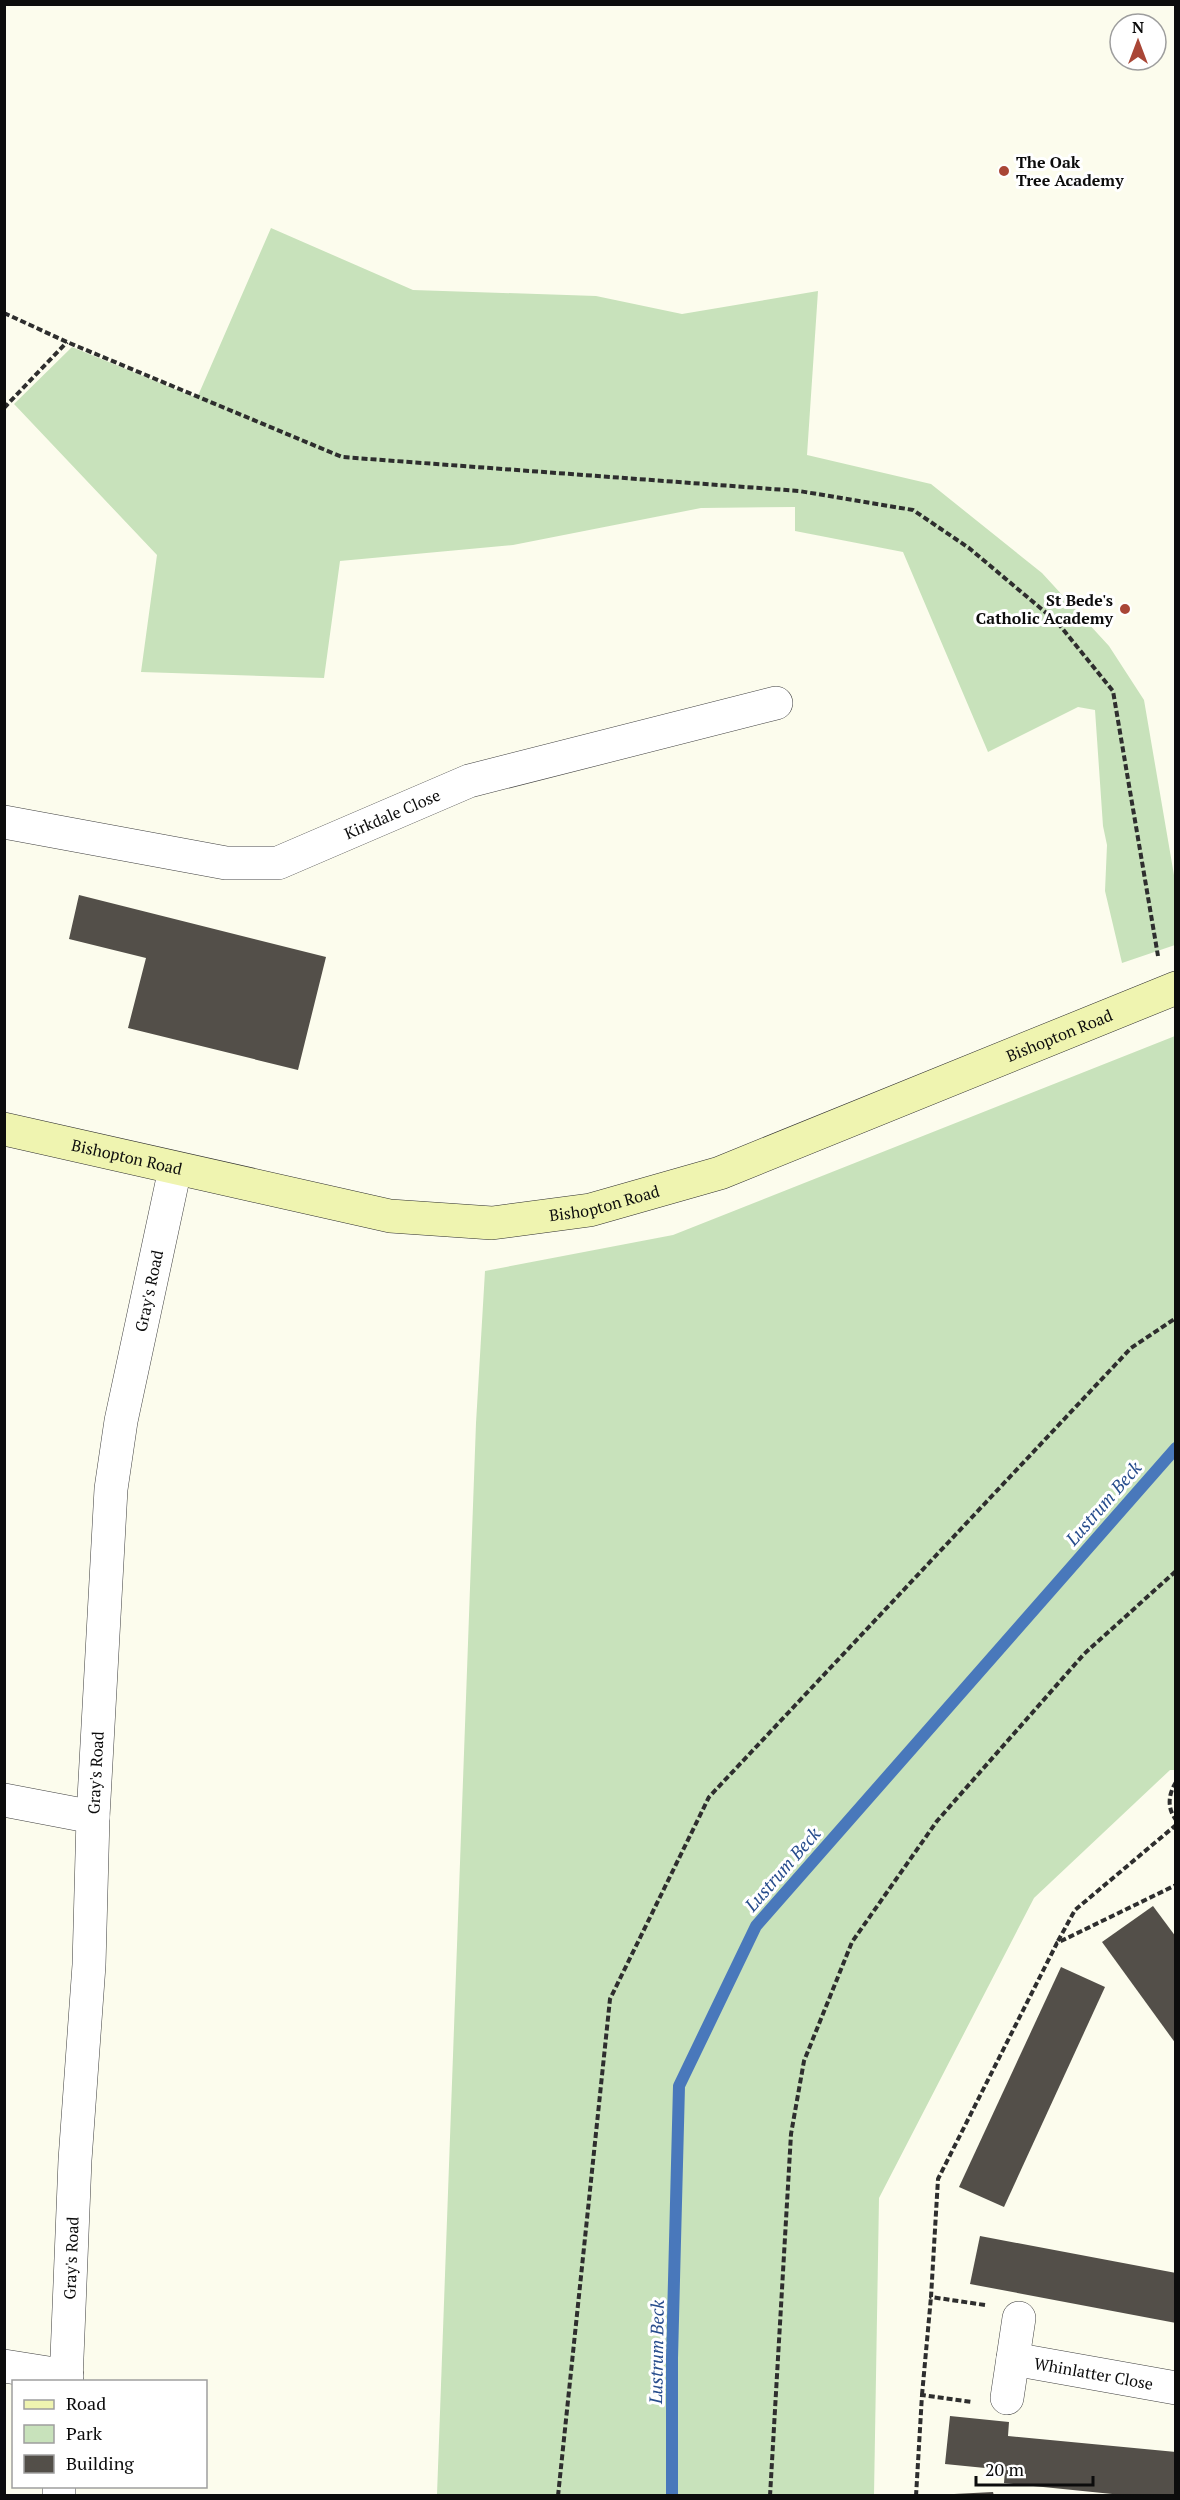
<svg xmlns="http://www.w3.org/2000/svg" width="1180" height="2500" viewBox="0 0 1180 2500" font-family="'PT Serif',serif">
<rect width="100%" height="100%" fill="#fcfced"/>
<!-- green -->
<g fill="#c8e2bb">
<polygon points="271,228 413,290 596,296 682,314 818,291 807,455 931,484 1042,573 1109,646 1144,700 1175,881 1175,945 1122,963 1105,891 1107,845 1103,826 1095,710 1078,707 988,752 903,552 795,531 795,507 701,508 513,545 340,561 324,678 141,672 157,555 14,404 72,347 197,398"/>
<polygon points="1175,1036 1175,1770 1170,1770 1034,1898 879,2198 874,2495 437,2495 476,1423 485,1271 673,1235"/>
</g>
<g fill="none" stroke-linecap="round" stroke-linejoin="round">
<!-- stream -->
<polyline stroke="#4978bb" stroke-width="12" points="672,2496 672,2358 679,2086 756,1926 1176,1448"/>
</g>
<!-- building -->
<g fill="#534f49">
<polygon points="79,895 326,957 298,1070 128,1028 146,958 69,939"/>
<polygon points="1153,1906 1176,1937 1176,2044 1102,1942"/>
<polygon points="1061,1967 1105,1987 1004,2207 959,2187"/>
<polygon points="980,2236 1176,2273 1176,2323 970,2284"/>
<polygon points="950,2416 1009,2422 1008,2436 1176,2452 1176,2496 1132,2496 1004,2483 1005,2470 945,2464"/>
<polygon points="993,2492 994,2496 954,2496 954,2494"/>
</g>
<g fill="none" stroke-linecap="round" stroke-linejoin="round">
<defs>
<g id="street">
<path id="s1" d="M4 822 226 863H278L469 781 776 703"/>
<polyline points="4,1800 93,1817"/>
<path id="s2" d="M1013 2359 1176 2388"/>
<polyline points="4,2366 67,2376"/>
<path id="s3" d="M66 2382 75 2160 89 1965 93 1817 111 1489 121 1421 175 1169"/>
<polyline points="1007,2398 1019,2318"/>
<polyline points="59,2496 59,2486"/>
</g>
<g id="secondary">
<path id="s4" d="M4 1129 390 1216 492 1223 590 1210 720 1173 1176 988"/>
</g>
</defs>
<!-- street casing -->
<use href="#street" stroke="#3f3f3f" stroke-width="34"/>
<!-- secondary casing -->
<use href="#secondary" stroke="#2e2e2e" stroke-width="34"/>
<!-- path -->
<g stroke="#2e2e2e" stroke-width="4" stroke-dasharray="6 3" stroke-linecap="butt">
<polyline points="4,313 67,342 342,457 799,491 913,510 969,548 1057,622 1113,691 1158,956"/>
<polyline points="4,408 67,342"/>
<path d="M1176 1782C1168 1795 1167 1808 1176 1820"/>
<polyline points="1058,1941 1075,1910 1176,1825"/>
<polyline points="985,2305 931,2297 938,2179 1057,1943 1176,1885"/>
<polyline points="922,2395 931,2297"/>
<polyline points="558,2496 610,1999 709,1797 1131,1348 1176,1318"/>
<polyline points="770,2496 791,2134 804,2061 852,1942 937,1821 1084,1654 1176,1571"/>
<polyline points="916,2496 922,2395 972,2402"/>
</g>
<!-- street -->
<use href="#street" stroke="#fff" stroke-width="33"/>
<!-- secondary -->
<use href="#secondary" stroke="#eff4b0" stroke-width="33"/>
</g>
<!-- markers -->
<g fill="#a94636" stroke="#fff" stroke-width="2">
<circle cx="1004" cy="171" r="6"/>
<circle cx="1125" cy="609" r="6"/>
</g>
<g text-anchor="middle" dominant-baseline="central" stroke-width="6" stroke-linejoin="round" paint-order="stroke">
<!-- poi labels -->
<g font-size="16" font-weight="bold" fill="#0c0c0c" stroke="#fff" text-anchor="start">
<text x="1016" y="162">The Oak<tspan x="1016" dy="18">Tree Academy</tspan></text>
<text x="1113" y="600" text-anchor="end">St Bede's<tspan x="1113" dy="18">Catholic Academy</tspan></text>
</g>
<!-- street labels -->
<g font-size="16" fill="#0c0c0c" stroke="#fff">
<text stroke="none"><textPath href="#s1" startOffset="402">Kirkdale Close</textPath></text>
<text stroke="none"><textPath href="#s4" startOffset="1098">Bishopton Road</textPath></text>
<text stroke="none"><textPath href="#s4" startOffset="126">Bishopton Road</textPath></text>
<text stroke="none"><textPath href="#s4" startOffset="612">Bishopton Road</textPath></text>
<text stroke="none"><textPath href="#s3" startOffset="1096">Gray's Road</textPath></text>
<text stroke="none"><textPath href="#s3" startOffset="610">Gray's Road</textPath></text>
<text stroke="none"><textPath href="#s3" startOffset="124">Gray's Road</textPath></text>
<text stroke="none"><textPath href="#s2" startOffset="82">Whinlatter Close</textPath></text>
</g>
<!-- water labels -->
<g font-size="18" font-style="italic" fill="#264c8c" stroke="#fff">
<text transform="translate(1103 1503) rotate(-49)">Lustrum Beck</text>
<text transform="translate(782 1869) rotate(-49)">Lustrum Beck</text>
<text transform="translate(656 2352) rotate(-89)">Lustrum Beck</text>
</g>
</g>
<!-- border -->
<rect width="1180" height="2500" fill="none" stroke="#0c0c0c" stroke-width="12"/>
<!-- legend -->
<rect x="12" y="2380" width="195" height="108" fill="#ffffff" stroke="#9e9e9e" stroke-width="1.5"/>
<rect x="24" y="2400" width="30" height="9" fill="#eff4b0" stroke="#9e9e9e" stroke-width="1.5"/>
<text x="66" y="2410" font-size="18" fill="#0c0c0c">Road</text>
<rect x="24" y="2425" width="30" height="18" fill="#c8e2bb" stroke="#9e9e9e" stroke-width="1.5"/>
<text x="66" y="2440" font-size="18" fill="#0c0c0c">Park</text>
<rect x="24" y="2455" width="30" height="18" fill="#534f49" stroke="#9e9e9e" stroke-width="1.5"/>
<text x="66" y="2470" font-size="18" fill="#0c0c0c">Building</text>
<!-- north arrow -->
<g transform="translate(1138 42)"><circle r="28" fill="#ffffff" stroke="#9e9e9e" stroke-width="1.5"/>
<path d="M0-4.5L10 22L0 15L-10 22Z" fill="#a94636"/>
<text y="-9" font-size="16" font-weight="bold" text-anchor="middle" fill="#0c0c0c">N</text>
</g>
<!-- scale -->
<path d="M976 2476v9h117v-9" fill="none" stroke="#0c0c0c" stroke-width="3"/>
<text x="985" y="2476" font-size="18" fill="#0c0c0c" stroke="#ffffff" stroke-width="4.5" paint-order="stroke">20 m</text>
</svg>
